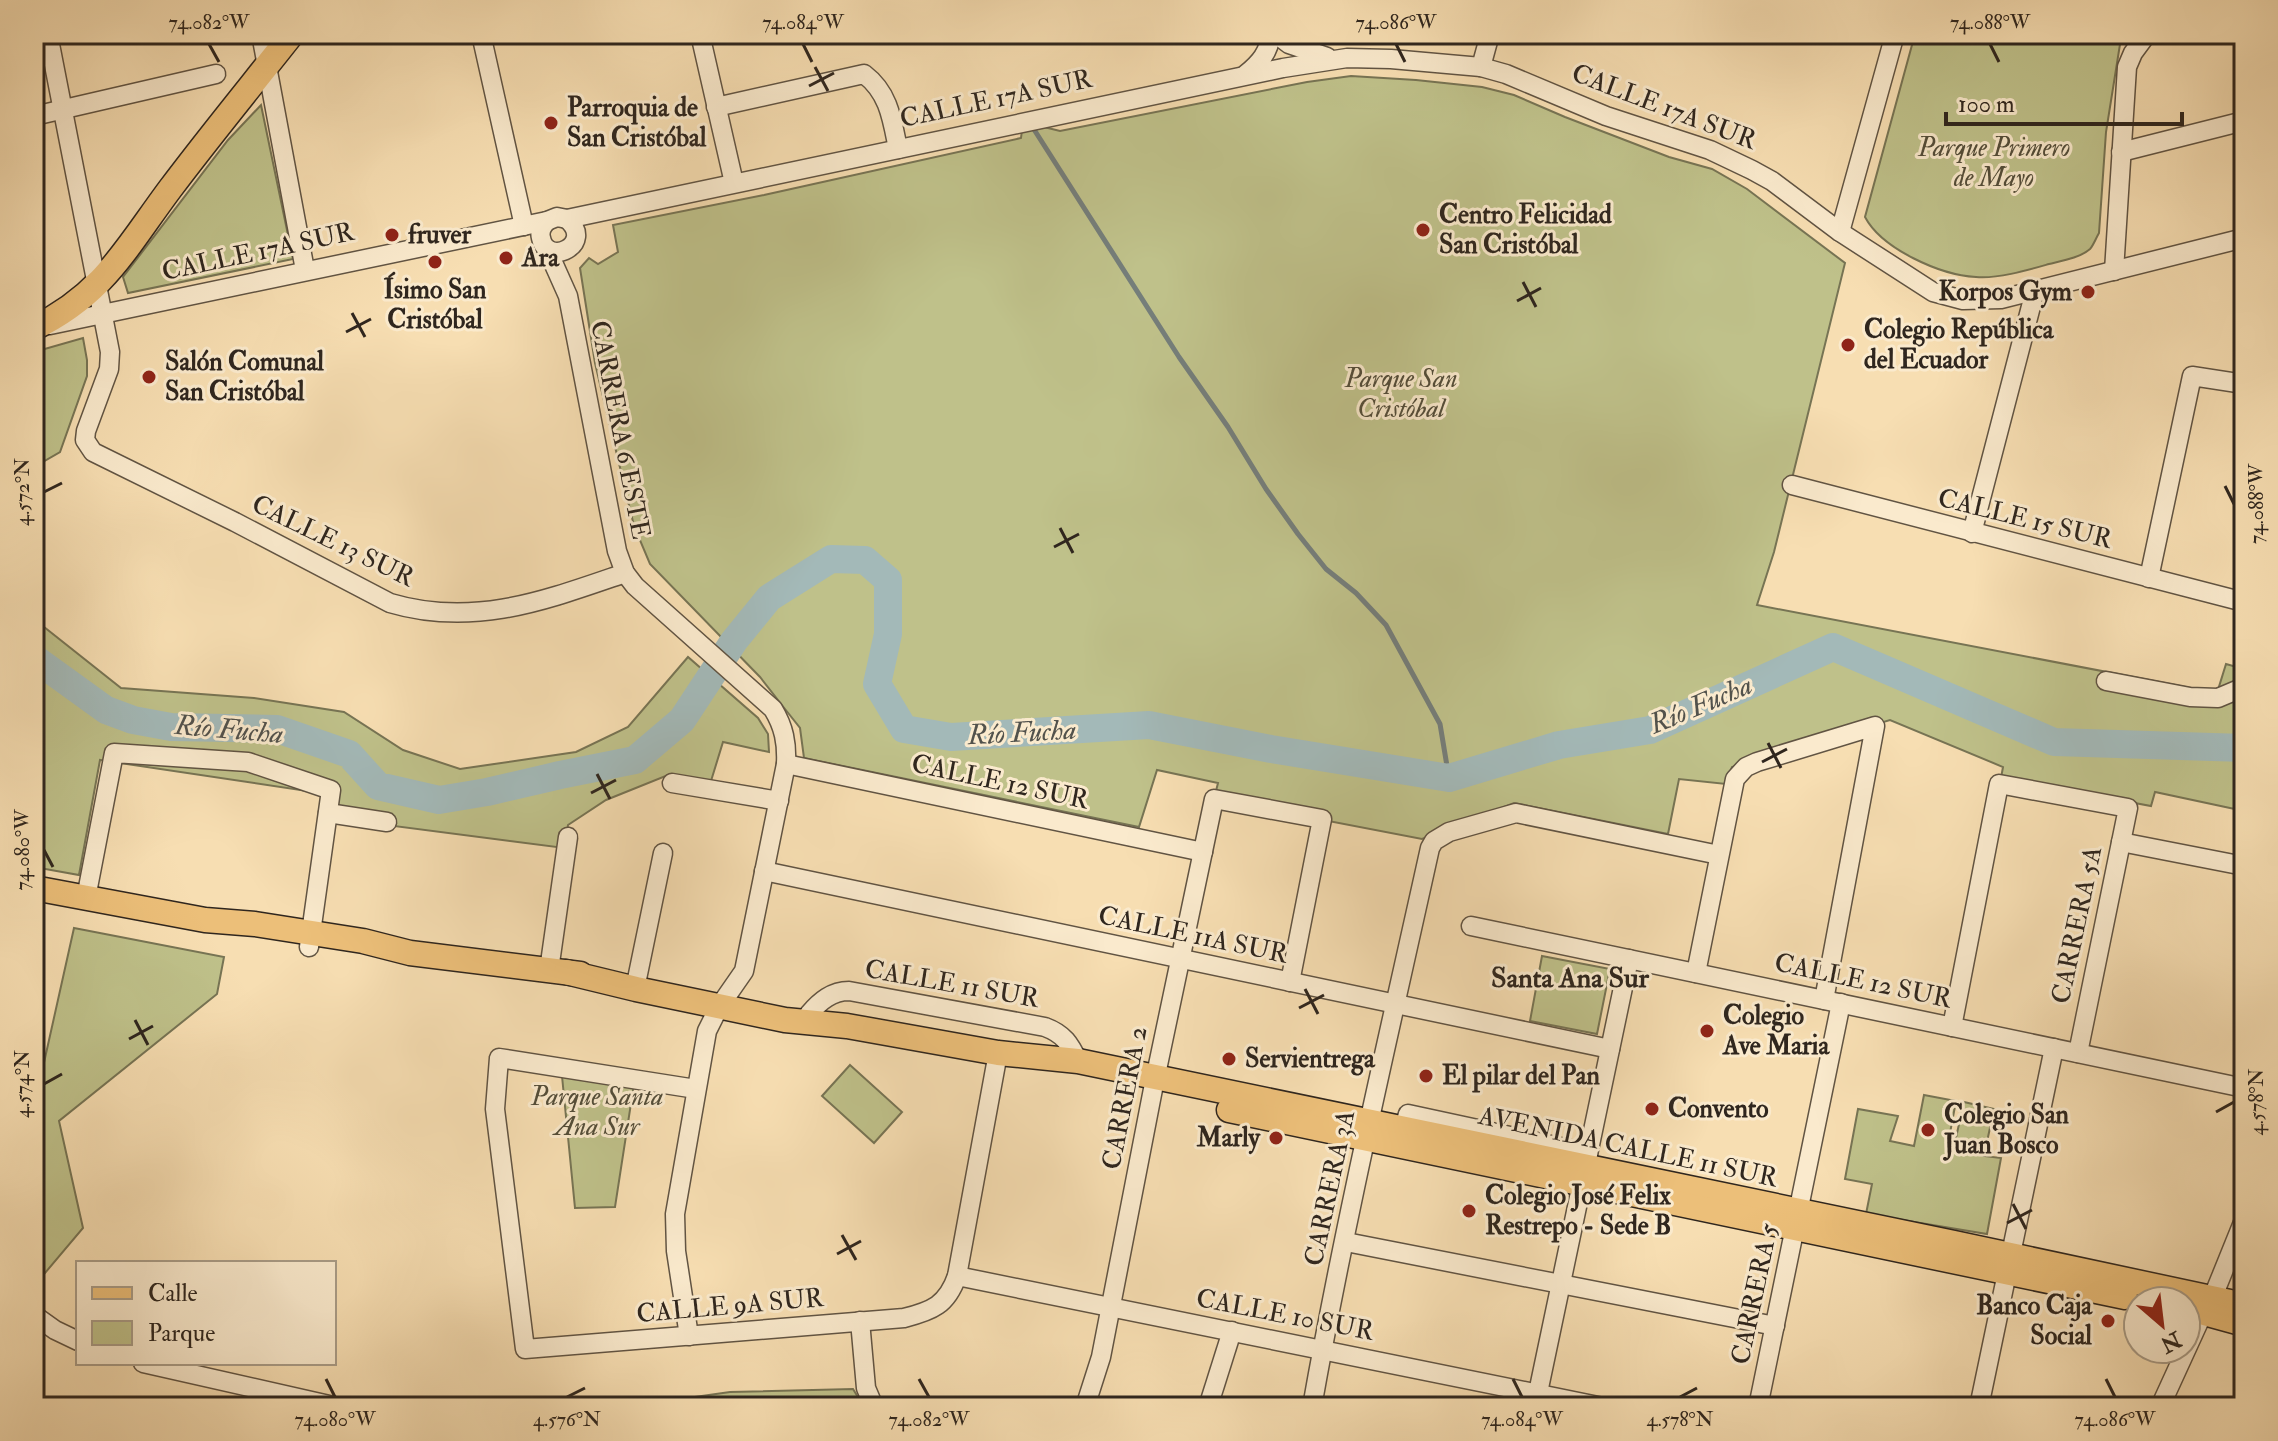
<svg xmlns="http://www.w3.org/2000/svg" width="2278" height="1441" viewBox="0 0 2278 1441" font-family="'IM FELL Double Pica',serif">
<rect width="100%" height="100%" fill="#f7deb2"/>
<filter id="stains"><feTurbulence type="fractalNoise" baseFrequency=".0025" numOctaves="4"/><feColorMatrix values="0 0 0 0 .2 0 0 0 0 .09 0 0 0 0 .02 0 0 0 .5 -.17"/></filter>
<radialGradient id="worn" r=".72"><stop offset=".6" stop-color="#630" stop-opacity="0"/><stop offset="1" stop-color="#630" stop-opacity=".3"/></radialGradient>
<!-- green -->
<g fill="#bfc18a" stroke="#777454" stroke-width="2">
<path d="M1915 34H2125L2121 38 2106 132 2099 233C2096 238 2093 246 2090 249 2080 258 2061 261 2049 264 2028 270 1998 279 1976 277 1940 275 1882 249 1865 217Z"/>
<polygon points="1351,76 1416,80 1482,87 1514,95 1565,117 1669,157 1712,169 1747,189 1845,263 1774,552 1757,605 2217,693 2226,664 2244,669 2244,811 2155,792 2151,806 2001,778 2003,767 1890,720 1732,767 1726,784 1679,779 1668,834 1514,803 1422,839 1214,799 1218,783 1157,770 1139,827 804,758 800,728 785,709 760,677 650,564 634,526 595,363 580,268 589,258 598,264 618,252 613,225 764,195 1021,138 1022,130 1040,126 1060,131 1307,82"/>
<polygon points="261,105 293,259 128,293 123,277 228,140"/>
<polygon points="83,338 87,360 87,376 60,452 34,467 34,352"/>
<polygon points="34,619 121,688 254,698 344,712 403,750 460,769 576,752 628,727 688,657 758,718 768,734 769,752 723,742 711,781 668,775 606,800 568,825 564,848 332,818 334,795 100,760 79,875 34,867"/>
<polygon points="74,928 224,957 217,994 59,1121 83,1228 34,1286 34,1077 41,1076"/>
<polygon points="1542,956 1610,969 1597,1034 1530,1021"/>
<polygon points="850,1065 902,1112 874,1143 822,1096"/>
<polygon points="562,1076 634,1084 615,1207 575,1208"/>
<polygon points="1924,1095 1956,1101 1947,1149 1953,1151 1964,1102 1994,1109 1984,1156 2001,1158 1987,1234 1866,1214 1872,1184 1845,1179 1858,1109 1898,1116 1890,1141 1914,1146"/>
<polygon points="853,1389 864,1407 624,1407 730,1392"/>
</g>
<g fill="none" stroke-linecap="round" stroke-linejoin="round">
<!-- stream -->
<polyline stroke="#757e7a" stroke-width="5" points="1035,131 1179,357 1228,427 1266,489 1298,534 1326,569 1356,593 1386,625 1440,724 1449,778"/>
<!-- river -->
<polyline stroke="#a3b9b8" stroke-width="28" points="34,658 106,710 133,720 171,727 277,729 349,754 378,786 439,800 487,792 560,775 635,760 682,720 734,641 769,598 831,559 865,560 888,580 888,634 877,684 904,729 951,737 1149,725 1271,749 1449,778 1559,745 1650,730 1833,647 2054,742 2244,748"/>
<defs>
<g id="minor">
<path d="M48 34 110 352 109 369 86 431 85 440 93 452 235 522 390 603C474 628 546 600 625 573"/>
<polyline points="261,34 305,270"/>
<polyline points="481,34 524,226"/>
<polyline points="700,34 734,183"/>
<polyline points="1276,34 1289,44 1327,57"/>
<polyline points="1481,67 1490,34"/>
<path d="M1246 74C1260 63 1269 52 1271 34"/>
<path d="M716 107 864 74C889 93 892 119 898 149"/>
<polyline points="34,116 216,74"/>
<polyline points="2121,152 2244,121"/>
<path d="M547 221C542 226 539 231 541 238 547 268 596 244 567 219"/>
<polyline points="1840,232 1895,34"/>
<path d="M547 249 568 296 617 551 625 573 635 586 773 709C784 727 787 743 786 764L744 971 719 1007 707 1031 675 1214 676 1251 689 1336"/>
<polyline points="2114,271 2127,67 2133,53 2147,34"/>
<polyline points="50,325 547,221 557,217 567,219 1283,68 1347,58 1391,59 1481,67 1506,74 1606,116 1710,150 1752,170 1772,181 1840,232 1933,292 1963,300 2001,299 2244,238"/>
<polyline points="1792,485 2244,602"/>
<polyline points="1972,533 2035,291"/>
<polyline points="2149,578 2192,376 2244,384"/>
<polyline points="2106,681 2190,697 2218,698 2244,687"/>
<polyline points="786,764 1203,852"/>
<polyline points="672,783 779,801"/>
<polyline points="328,813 387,822"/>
<polyline points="2121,842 2244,866"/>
<polyline points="764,871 1610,1049"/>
<polyline points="86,898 114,753 248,762 331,790 309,947"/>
<polyline points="1471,926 2244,1088"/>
<polyline points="549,970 568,837"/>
<polyline points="1696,973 1735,779 1746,767 1757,762 1875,726 1824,1000"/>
<polyline points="637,979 663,853"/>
<path d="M809 1014C820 1001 832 991 849 991L1045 1027C1064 1034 1070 1044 1078 1061"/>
<polyline points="1952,1027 1999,784 2128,808 2078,1053"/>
<path d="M696 1089 499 1058 495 1109 525 1349 904 1318C932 1311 947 1305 957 1276L998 1053"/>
<polyline points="1404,1128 1408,1114 1588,1153"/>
<polyline points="1346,1242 1775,1326"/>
<polyline points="957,1276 1603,1407"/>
<polyline points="2212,1299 2244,1220"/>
<polyline points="34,1315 55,1330 78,1341"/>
<polyline points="860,1321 866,1388 874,1407"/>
<polyline points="143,1363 338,1407"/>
<polyline points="1085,1407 1101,1357 1154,1084 1214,799 1322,819 1290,982"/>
<polyline points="1208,1407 1232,1331"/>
<path d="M1312 1407C1345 1220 1389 1034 1430 848L1434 841 1449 832 1516 813 1719 855"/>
<polyline points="1535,1407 1629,959"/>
<polyline points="1758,1407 1841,1003"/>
<polyline points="1979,1407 2054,1048"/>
<polyline points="2160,1407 2203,1313"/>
</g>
<g id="major">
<path d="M34 328C103 295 126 248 170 189 209 137 251 86 292 34"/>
<polyline points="34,888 205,920 255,924 363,941 410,953 580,974"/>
<polyline points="566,972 636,989 785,1020 847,1026 998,1053 1078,1061 1954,1243 2244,1305"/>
<polyline points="1229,1110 2125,1297"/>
<polyline points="2204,1313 2244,1324"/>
</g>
</defs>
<!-- minor casing -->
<use href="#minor" stroke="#615443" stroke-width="21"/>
<!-- major casing -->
<use href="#major" stroke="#2f261e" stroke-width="27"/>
<!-- minor -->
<use href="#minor" stroke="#faeacd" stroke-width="18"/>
<!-- major -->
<use href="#major" stroke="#ecbf79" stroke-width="24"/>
</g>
<!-- ticks -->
<path fill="none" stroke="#2f261e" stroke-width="3" d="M209 44 219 62M803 44 812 62M1396 44 1405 62M1990 44 1999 62M815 67 828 91M809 86 834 73M1523 282 1536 307M1517 301 1541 288M352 313 365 337M346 332 371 319M2225 486 2234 504M44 492 62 483M1060 528 1073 553M1054 547 1079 534M1768 743 1781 768M1762 762 1787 749M597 774 610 799M591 793 616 780M44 850 53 867M1305 989 1318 1014M1299 1008 1324 995M135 1020 148 1045M129 1039 153 1026M44 1084 62 1074M2216 1112 2234 1102M2013 1204 2026 1229M2007 1223 2032 1210M842 1235 856 1260M837 1254 861 1241M326 1379 335 1397M919 1379 929 1397M1513 1379 1522 1397M2106 1379 2115 1397M567 1397 585 1388M1680 1397 1697 1388"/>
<!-- markers -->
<g fill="#8f2418" stroke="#faeacd" stroke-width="3">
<circle cx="551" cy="123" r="8"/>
<circle cx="1423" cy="230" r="8"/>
<circle cx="392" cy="235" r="8"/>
<circle cx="506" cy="258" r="8"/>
<circle cx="435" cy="262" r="8"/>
<circle cx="2088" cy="292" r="8"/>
<circle cx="1848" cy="345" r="8"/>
<circle cx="149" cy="377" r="8"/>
<circle cx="1707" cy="1031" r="8"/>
<circle cx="1229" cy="1059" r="8"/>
<circle cx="1426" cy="1076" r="8"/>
<circle cx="1652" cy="1109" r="8"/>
<circle cx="1928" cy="1130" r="8"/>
<circle cx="1276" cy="1138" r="8"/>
<circle cx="1469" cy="1211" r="8"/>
<circle cx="2108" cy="1321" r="8"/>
</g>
<g text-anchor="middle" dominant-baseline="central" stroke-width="6" stroke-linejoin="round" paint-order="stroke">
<!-- street labels -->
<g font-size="26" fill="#2f261e" stroke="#faeacd">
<text transform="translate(996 99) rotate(-12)">CALLE 17A SUR</text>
<text transform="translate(1664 107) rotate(21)">CALLE 17A SUR</text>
<text transform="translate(258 252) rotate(-12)">CALLE 17A SUR</text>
<text transform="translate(620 430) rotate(79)">CARRERA 6 ESTE</text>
<text transform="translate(2025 519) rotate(14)">CALLE 15 SUR</text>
<text transform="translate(333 541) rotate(26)">CALLE 13 SUR</text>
<text transform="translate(1000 782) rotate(12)">CALLE 12 SUR</text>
<text transform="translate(2077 925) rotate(-78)">CARRERA 5A</text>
<text transform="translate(1193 935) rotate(12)">CALLE 11A SUR</text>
<text transform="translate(1863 981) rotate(12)">CALLE 12 SUR</text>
<text transform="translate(952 984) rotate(10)">CALLE 11 SUR</text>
<text transform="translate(1125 1098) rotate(-79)">CARRERA 2</text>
<text transform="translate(1628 1147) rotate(12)">AVENIDA CALLE 11 SUR</text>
<text transform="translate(1330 1188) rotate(-78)">CARRERA 3A</text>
<text transform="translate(1755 1294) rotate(-78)">CARRERA 5</text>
<text transform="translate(730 1306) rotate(-5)">CALLE 9A SUR</text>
<text transform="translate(1285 1315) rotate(11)">CALLE 10 SUR</text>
</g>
<!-- poi labels -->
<g font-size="26" font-weight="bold" fill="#2f261e" stroke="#faeacd" text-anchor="start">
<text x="567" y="108">Parroquia de<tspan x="567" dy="30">San Cristóbal</tspan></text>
<text x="1439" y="215">Centro Felicidad<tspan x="1439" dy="30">San Cristóbal</tspan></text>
<text x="408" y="235">fruver</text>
<text x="522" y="258">Ara</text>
<text x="435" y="290" text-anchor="middle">Ísimo San<tspan x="435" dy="30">Cristóbal</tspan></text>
<text x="2072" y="292" text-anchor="end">Korpos Gym</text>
<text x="1864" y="330">Colegio República<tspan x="1864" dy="30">del Ecuador</tspan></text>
<text x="165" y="362">Salón Comunal<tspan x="165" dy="30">San Cristóbal</tspan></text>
<text x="1723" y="1016">Colegio<tspan x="1723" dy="30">Ave Maria</tspan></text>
<text x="1245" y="1059">Servientrega</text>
<text x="1442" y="1076">El pilar del Pan</text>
<text x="1668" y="1109">Convento</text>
<text x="1944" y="1115">Colegio San<tspan x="1944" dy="30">Juan Bosco</tspan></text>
<text x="1260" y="1138" text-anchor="end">Marly</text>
<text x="1485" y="1196">Colegio José Felix<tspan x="1485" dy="30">Restrepo - Sede B</tspan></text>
<text x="2092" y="1306" text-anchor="end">Banco Caja<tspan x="2092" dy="30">Social</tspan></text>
</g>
<!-- park labels -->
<g font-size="26" font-style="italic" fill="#534d39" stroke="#faeacd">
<text x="1994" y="148">Parque Primero<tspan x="1994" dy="30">de Mayo</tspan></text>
<text x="1401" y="379">Parque San<tspan x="1401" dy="30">Cristóbal</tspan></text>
<text x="597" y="1097">Parque Santa<tspan x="597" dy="30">Ana Sur</tspan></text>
</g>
<!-- water labels -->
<g font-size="28" font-style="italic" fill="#52524c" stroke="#faeacd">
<text transform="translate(1701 705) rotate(-23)">Río Fucha</text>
<text transform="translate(229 730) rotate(5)">Río Fucha</text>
<text transform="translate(1022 733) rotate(-3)">Río Fucha</text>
</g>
<!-- neighbourhood labels -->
<g font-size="28" font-weight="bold" fill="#2f261e" stroke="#faeacd">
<text x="1570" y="978">Santa Ana Sur</text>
</g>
</g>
<!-- margin -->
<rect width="2278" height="1441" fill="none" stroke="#f7deb2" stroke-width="88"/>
<!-- legend -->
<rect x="76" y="1261" width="260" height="104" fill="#faeacd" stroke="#a99c87" stroke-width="2"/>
<rect x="92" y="1287" width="40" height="12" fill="#ecbf79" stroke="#a99c87" stroke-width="2"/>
<text x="148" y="1301" font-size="24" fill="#2f261e">Calle</text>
<rect x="92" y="1321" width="40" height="24" fill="#bfc18a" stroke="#a99c87" stroke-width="2"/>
<text x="148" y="1341" font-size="24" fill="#2f261e">Parque</text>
<!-- north arrow -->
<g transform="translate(2162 1325) rotate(152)"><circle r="38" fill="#faeacd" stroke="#a99c87" stroke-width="2"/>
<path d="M0-6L14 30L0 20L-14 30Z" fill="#8f2418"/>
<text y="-12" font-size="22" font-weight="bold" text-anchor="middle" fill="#2f261e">N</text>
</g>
<!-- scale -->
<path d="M1946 112v12h236v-12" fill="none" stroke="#2f261e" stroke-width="4"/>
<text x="1958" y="112" font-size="24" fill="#2f261e" stroke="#faeacd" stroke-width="6" paint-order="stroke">100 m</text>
<rect x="44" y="44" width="2190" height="1353" fill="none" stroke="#2f261e" stroke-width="3"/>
<g font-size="20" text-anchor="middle" fill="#2f261e">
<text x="209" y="29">74.082°W</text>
<text x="803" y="29">74.084°W</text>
<text x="1396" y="29">74.086°W</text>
<text x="1990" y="29">74.088°W</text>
<text transform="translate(22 492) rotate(-90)" y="7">4.572°N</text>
<text transform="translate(2256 504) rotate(-90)" y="7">74.088°W</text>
<text transform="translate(22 850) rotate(-90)" y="7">74.080°W</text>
<text transform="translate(22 1084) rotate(-90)" y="7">4.574°N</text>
<text transform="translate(2256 1102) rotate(-90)" y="7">4.578°N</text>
<text x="335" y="1426">74.080°W</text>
<text x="567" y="1426">4.576°N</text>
<text x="929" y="1426">74.082°W</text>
<text x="1522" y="1426">74.084°W</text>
<text x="1680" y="1426">4.578°N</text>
<text x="2115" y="1426">74.086°W</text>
</g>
<rect width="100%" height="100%" filter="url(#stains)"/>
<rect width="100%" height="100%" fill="url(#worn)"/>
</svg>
